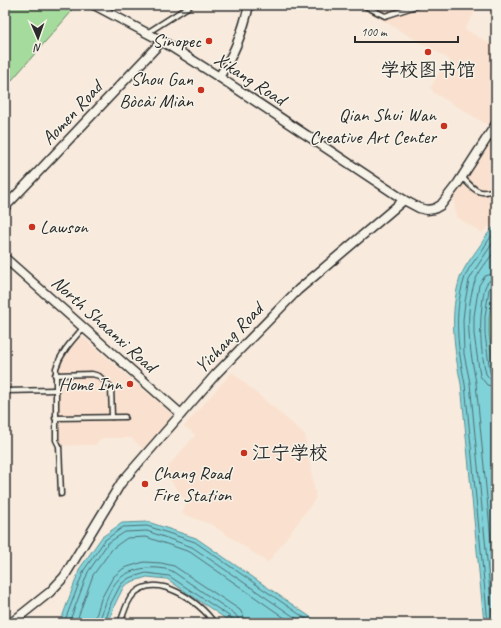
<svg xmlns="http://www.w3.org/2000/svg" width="501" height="628" viewBox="0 0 501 628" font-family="Caveat,'LXGW WenKai TC',sans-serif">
<rect width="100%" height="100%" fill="#f8ebdd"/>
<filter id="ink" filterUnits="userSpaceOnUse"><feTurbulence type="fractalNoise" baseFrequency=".025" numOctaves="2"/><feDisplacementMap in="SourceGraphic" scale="8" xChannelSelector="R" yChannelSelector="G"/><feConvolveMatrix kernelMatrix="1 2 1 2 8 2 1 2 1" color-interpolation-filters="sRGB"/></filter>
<g filter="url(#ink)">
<!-- built -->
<g fill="#fae1cf">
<polygon points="356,5 479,5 465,29 496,47 496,115 489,126 434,93 430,88 444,65 446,67 450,60"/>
<polygon points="496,132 496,219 482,233 456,217 453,197"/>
<polygon points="82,336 173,415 143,449 131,438 103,438 95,445 59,446 56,440 55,385 59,358"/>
<polygon points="232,372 305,434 316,498 268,563 212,525 182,514 186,503 164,471 195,435 184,426"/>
</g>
<!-- green -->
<g fill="#a6db9e" stroke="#688364">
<polygon points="5,5 62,5 72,11 5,88"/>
<polygon points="493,290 496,297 496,389 489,334 489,318"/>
</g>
<!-- water -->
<g fill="#80d2d9" stroke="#5e8f93">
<path d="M496 226V284L493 290 489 318V334L496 389V623H484L461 384C454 350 449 313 460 278 464 267 472 257 479 247 484 240 488 231 496 226Z"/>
<polygon points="148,522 196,538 319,623 232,623 167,579 147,577 131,582 124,586 115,604 108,623 60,623 80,568 102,537 122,523"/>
</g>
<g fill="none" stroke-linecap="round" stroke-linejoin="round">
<!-- shore -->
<g stroke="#4d6e71" stroke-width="1">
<path d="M496 249C489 260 478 271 474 284 464 317 470 349 476 383L496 592"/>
<polyline points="496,273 485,276 479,285 474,316 474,334 480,376 487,385 496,387"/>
<path d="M496 279 489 281C484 286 484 292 483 298 479 324 480 349 486 374L490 379 496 381"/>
<polyline points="496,284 492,285 489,289 485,317 485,334 490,372 492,375 496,376"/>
<polyline points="64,623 84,570 105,540 123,527 147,526 195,542 312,623"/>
<polyline points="69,623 88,572 108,543 125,532 147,531 192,547 303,623"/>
<polyline points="76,623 93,575 113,548 127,538 146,537 190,552 292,623"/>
<polyline points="94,623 101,599 113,577 124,568 144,562 161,563 174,566 240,610 244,617 245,623"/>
<path d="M100 623C100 618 102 613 104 608 107 598 111 587 118 580 131 567 156 565 172 571L235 614 238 618 239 623"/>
<polyline points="105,623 111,603 121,584 129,578 146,573 169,576 232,618 234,623"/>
<path d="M488 623 465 384C458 350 453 314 464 280 467 269 475 260 482 251 486 244 490 237 496 231"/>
<polyline points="493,623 470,383 464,354 463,320 465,302 469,280 476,268 496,238"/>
</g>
<defs>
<g id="service">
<polyline points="363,5 385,16 419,5"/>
<polyline points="147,33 191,5"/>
<path d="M462 177C474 189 478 197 496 189"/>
<polyline points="55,375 92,374 99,376 111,387 112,417"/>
<polyline points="5,391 55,390"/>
<polyline points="55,418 125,417"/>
<path d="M61 494 59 446 56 440V368C61 352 72 341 83 328"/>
<path d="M120 623C124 614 126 602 133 595 155 570 201 602 214 623"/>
</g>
<g id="minor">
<polyline points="94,5 162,41 219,77 404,200 419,208 427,210 434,209 441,205 458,183 496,124"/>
<path d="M219 77C234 55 243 32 249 5"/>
<polyline points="5,207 162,41"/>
<polyline points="5,258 181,414"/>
<polyline points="11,623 50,592 64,577 121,483 216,374 298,290 404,200"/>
</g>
</defs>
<!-- service casing -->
<use href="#service" stroke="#2b2b2b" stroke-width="7"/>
<!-- minor casing -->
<use href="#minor" stroke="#2b2b2b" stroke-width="11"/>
<!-- service -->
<use href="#service" stroke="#f7f3e8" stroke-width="4"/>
<!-- minor -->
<use href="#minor" stroke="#f7f3e8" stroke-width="8"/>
</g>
</g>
<!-- markers -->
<g fill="#c8321e" stroke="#f7f3e8" stroke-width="1.5">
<circle cx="209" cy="41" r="4"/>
<circle cx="428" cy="52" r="4"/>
<circle cx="201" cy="90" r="4"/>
<circle cx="444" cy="126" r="4"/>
<circle cx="32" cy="227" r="4"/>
<circle cx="130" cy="384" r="4"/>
<circle cx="244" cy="453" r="4"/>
<circle cx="145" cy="484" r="4"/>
</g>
<g text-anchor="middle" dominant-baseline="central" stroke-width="3" stroke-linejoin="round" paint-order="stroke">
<!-- poi labels -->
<g font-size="19" fill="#2b2b2b" stroke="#f7f3e8" text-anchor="end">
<text x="201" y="41">Sinopec</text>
<text x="428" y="70" text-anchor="middle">学校图书馆</text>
<text x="193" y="79">Shou Gan<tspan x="193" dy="22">Bòcài Miàn</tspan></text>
<text x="436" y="115">Qian Shui Wan<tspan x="436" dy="22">Creative Art Center</tspan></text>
<text x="40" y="227" text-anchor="start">Lawson</text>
<text x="122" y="384">Home Inn</text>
<text x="252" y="453" text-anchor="start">江宁学校</text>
<text x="153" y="473" text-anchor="start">Chang Road<tspan x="153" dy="22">Fire Station</tspan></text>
</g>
<!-- street labels -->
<g font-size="19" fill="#2b2b2b" stroke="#f7f3e8">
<text transform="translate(250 79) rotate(33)">Xikang Road</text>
<text transform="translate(72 113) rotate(-47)">Aomen Road</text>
<text transform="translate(104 324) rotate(42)">North Shaanxi Road</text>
<text transform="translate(229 338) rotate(-46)">Yichang Road</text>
</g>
</g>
<!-- margin -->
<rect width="501" height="628" fill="none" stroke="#f7f3e8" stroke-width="20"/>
<rect x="10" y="10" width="481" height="608" fill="none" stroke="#2b2b2b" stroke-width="1.5" filter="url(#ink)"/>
<!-- north arrow -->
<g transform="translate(38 38) rotate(178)" stroke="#f7f3e8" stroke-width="3" paint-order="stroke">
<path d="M0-3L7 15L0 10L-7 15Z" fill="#2b2b2b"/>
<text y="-6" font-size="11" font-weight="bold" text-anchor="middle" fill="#2b2b2b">N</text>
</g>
<!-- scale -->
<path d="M355 36v6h103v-6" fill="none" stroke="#2b2b2b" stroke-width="2"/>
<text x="361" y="36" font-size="12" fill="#2b2b2b" stroke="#f7f3e8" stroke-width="3" paint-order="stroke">100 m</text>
</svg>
